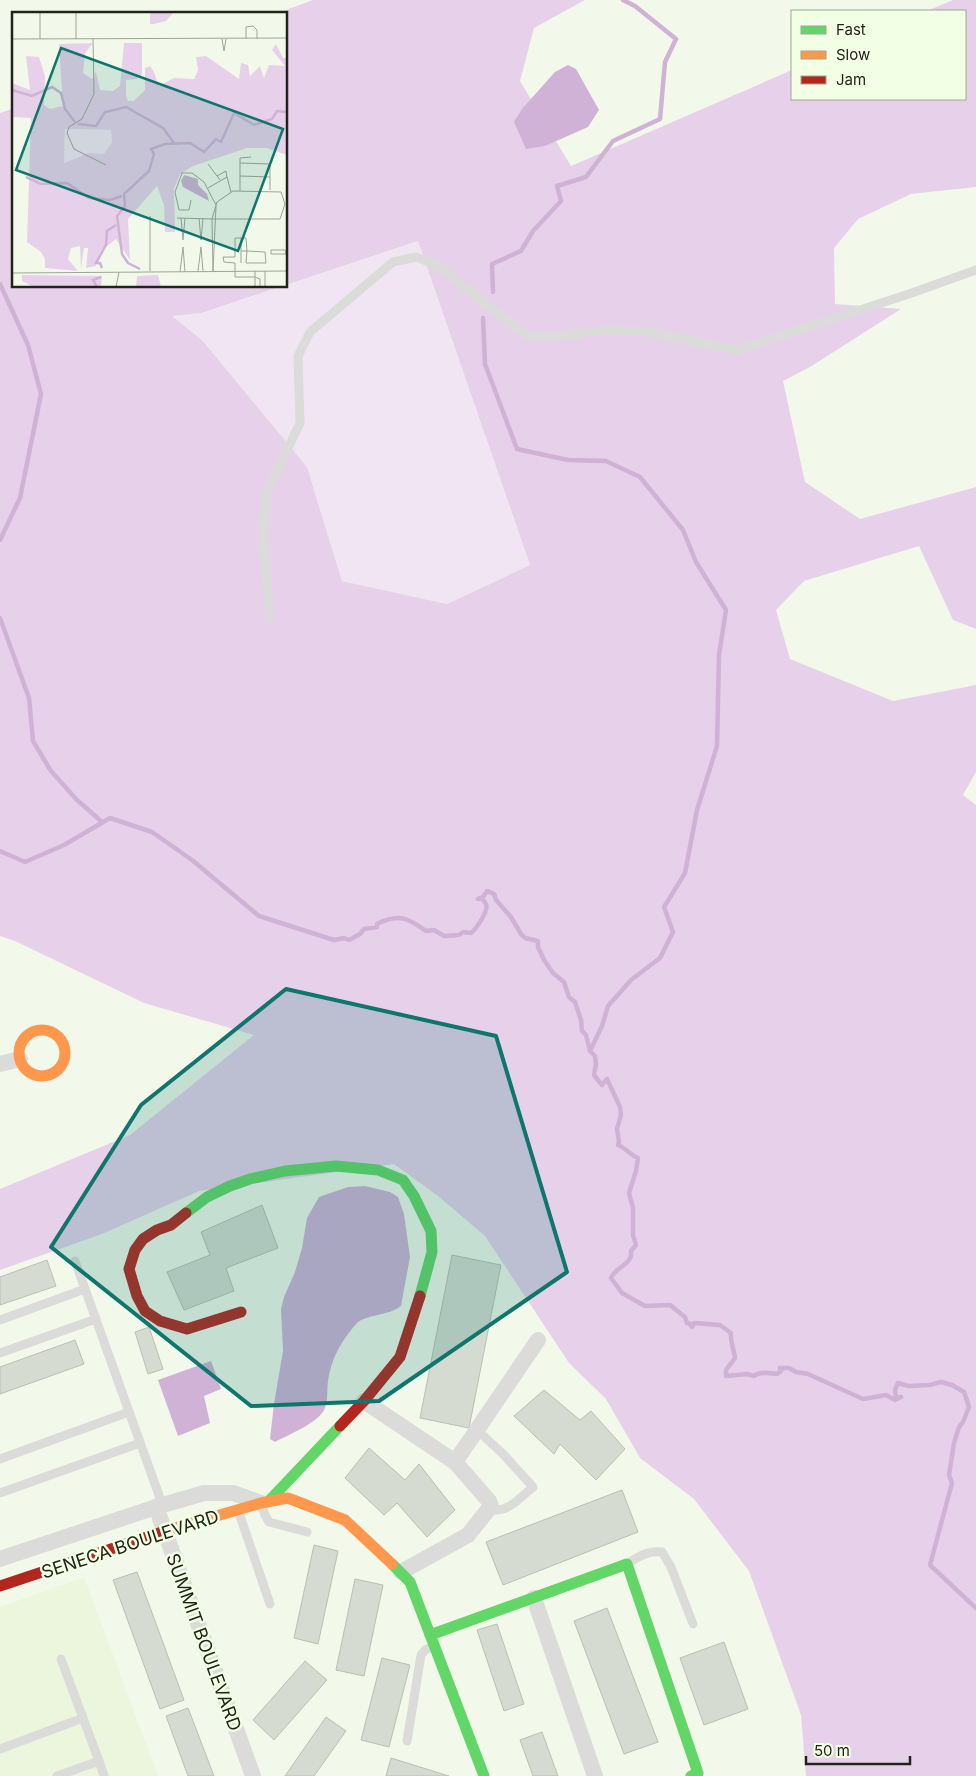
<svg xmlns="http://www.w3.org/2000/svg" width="976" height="1776" viewBox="0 0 976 1776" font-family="Inter,sans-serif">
<rect width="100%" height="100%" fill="#f2f9eb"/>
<!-- built -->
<polygon fill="#ebf6dd" points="84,1577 158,1776 0,1776 0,1607"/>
<!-- green -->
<polygon fill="#f2e5f3" points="418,241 530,565 447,604 342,581 307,467 203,341 171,316 203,313 282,286 286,286 286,285"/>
<!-- forest -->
<polygon fill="#e7d1ea" points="313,0 585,0 534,28 520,81 571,166 792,70 792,99 965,99 965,11 927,11 953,0 976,0 976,187 911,194 858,219 834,248 835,304 901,309 810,367 783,381 805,482 860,519 976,487 976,629 953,620 919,546 804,581 776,610 790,659 893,701 976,685 976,772 963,795 976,805 976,1776 806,1776 801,1715 749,1571 694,1499 640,1458 606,1399 569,1363 485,1236 438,1196 394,1164 199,1191 102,1234 0,1270 0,1189 130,1135 254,1035 144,1003 15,941 0,936 0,113 14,108 14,286 282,286 202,313 172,316 203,341 307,467 342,581 447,604 530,565 418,241 286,285 286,14 275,14"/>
<!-- water -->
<g fill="#cfb2d5">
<polygon points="568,65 576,69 599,110 588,127 545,146 526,149 514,122 522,109 555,72"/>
<path d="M365 1186 390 1192 398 1197 404 1214 410 1257 401 1306C389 1316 365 1314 356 1324 341 1341 331 1359 328 1381 327 1389 328 1401 325 1408 320 1422 288 1435 275 1442L270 1439 274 1404 283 1351 281 1309 284 1297 295 1272 302 1248 307 1218 319 1197 348 1187Z"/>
<polygon points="211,1361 221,1389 204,1396 210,1423 178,1436 158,1380"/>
</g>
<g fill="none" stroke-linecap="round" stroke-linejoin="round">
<!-- stream -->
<g stroke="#cfb2d5" stroke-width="4.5">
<polyline points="0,284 28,345 41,394 20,498 0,540"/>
<polyline points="493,292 492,264 521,251 533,231 561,201 557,186 586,177 613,141 660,119 665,62 676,39 635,6 623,0"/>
<polyline points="483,318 485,364 517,449 568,460 606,461 640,477 683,530 696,562 726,610 719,655 717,746 697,810 685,873 664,907 673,932 660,958 631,980 608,1006 602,1026 590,1051"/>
<polyline points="0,618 29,698 33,741 51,771 77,800 102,822"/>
<path d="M0 851 25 862 64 845 110 818 152 832 192 860 259 916 334 940 344 938 349 940 360 934 364 929 377 927V924C399 913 408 918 426 931L434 930 444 936 459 935 463 932 471 933C476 929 489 911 486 904 485 902 483 900 481 898L478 899 483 897 487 891 494 894 496 900 511 917 521 934 525 938 538 941V947L544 960 553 973 564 982 569 997 575 1002 581 1020 582 1031 586 1035 590 1051 595 1056 596 1064 594 1075 602 1085 607 1079 620 1107 621 1115 617 1129 619 1142 618 1145C626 1148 630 1155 638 1158L636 1171 629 1193 633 1208V1235L636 1245 631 1251C633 1265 616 1266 611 1278L622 1293 645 1306 670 1305 685 1317 687 1323 690 1324 692 1327 694 1323 720 1325 731 1333C730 1342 734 1349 735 1358L726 1370V1376L747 1374 754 1376C760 1371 770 1373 777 1374L781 1371 780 1368H789L796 1372 808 1374 863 1399 886 1395 895 1400 901 1397 896 1398 895 1390 898 1383 909 1386 930 1385 941 1382 952 1385 964 1392 969 1407 963 1422 959 1427 954 1443 949 1475 952 1483 930 1565 976 1608"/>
</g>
</g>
<!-- building -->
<g fill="#d6dbd1" stroke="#babfb4">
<polygon points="262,1205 278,1248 226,1268 234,1291 184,1310 167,1272 210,1255 201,1232"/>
<polygon points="452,1255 501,1265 469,1428 420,1418"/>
<polygon points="47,1260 56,1286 0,1305 0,1277"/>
<polygon points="149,1327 163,1369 148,1374 135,1332"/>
<polygon points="75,1340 84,1364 0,1394 0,1367"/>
<polygon points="544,1390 580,1420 591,1411 625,1449 596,1480 560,1444 554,1454 514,1416"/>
<polygon points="369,1448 405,1480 419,1464 455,1510 427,1537 397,1503 384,1515 345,1478"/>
<polygon points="622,1490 638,1532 503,1585 486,1542"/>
<polygon points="314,1545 338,1551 318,1644 294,1638"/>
<polygon points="137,1572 184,1700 160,1709 113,1580"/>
<polygon points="355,1579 383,1585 364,1676 336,1670"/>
<polygon points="607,1608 658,1742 624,1754 574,1621"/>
<polygon points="497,1624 524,1704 504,1711 477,1630"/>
<polygon points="724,1642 748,1709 704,1725 680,1658"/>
<polygon points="382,1658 410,1665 389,1747 361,1740"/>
<polygon points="305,1661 327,1680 274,1740 253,1720"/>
<polygon points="188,1708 214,1776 188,1776 166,1716"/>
<polygon points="326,1717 346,1731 314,1776 285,1776"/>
<polygon points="542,1732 558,1776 533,1776 520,1740"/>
<polygon points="391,1758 449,1776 386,1776"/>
</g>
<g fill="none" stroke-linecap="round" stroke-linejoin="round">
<!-- lane -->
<g stroke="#dbdcd9" stroke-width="9">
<polyline points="270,618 263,535 267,492 300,423 298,356 310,332 393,262 416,257 437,265 493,310 529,336 560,336 605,330 644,331 737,350 909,294 976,270"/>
<polyline points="75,1261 160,1498 156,1507"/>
<polyline points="0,1320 85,1289"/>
<polyline points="0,1353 96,1319"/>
<path d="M477 1430 503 1454 533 1487C518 1499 510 1512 489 1510"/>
<polyline points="0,1459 129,1412"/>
<polyline points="0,1493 140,1443"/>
<polyline points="261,1503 265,1515 269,1522 307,1532"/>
<polyline points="238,1510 270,1604"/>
<path d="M627 1564C638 1557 648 1550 662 1552L671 1567 693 1624"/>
<polyline points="61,1659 83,1718"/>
<polyline points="407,1741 421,1655 425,1650 432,1647"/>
<polyline points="0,1749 83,1718 99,1761 57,1776"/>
<polyline points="99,1761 104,1776"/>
</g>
<!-- street -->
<g stroke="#dbdcd9" stroke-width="16">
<polyline points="0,1064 20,1059"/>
<polyline points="364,1401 455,1462 489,1501 491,1506 468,1535 401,1572"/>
<polyline points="455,1462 538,1340"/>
<polyline points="156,1507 253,1776"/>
<polyline points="0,1559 156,1507 204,1493 233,1493 261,1503"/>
<polyline points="534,1598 595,1776"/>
</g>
<!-- fast -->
<g stroke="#63d668" stroke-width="11">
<polyline points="186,1213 207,1197 230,1186 250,1179 285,1171 336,1166 378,1170 403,1180 414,1196 431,1231 432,1252 420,1296"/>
<polyline points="268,1502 340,1426"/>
<polyline points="392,1564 410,1582 484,1776"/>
<polyline points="430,1635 627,1564 698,1773 691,1776"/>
</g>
<!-- slow -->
<g stroke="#ff974d" stroke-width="11">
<circle cx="42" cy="1053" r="23"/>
<polyline points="168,1530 261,1503 288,1498 345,1520 392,1564"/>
</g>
<!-- jam -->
<g stroke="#b3261e" stroke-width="11">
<polyline points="186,1213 171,1225 157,1230 143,1239 135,1250 129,1269 137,1296 145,1311 160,1321 187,1329 241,1312"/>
<polyline points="340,1426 364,1401 400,1357 420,1296"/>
<polyline points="0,1586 168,1530"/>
</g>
</g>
<!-- marked area -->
<path fill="#0f766e" fill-opacity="0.2" stroke="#0f766e" stroke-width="4" stroke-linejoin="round" d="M286 989 496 1036 567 1272 379 1401 251 1406 51 1247 141 1105Z"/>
<g text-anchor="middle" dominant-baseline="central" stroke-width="5" stroke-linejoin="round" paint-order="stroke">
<!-- street labels -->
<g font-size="18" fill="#20241a" stroke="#f3ffe5">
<text transform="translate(130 1544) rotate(-18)">SENECA BOULEVARD</text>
<text transform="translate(204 1642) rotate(70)">SUMMIT BOULEVARD</text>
</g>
</g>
<!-- overview -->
<g transform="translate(12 12)">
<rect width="275" height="275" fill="#f2f9eb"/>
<path d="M53 117 99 118 100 130 92 142 77 141 52 151Z" fill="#f2e5f3"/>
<path d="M138 0H162L154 9 142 12H138ZM81 31 73 41 71 61 80 67 84 60 88 78 101 79 108 74 112 31H130V62L125 67 114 68V84L116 89H122L133 78V56L138 54 142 60 147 74 162 66 182 67 186 58 184 45 194 44 227 67 229 51 236 53 238 64 248 54 252 66 257 53 273 54 260 38 264 32 271 46H275V143L255 136H235L181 154 168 162 162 177 163 220H153L152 193 145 174 116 207 118 248 104 227 89 239 84 254 74 256 76 236H72L69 257 68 234 59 236 56 247 66 259 33 256V247L29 240 15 230 19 106 0 105V71L18 78 14 44 27 45 33 64 32 93 38 97 51 94 47 32ZM53 117 99 118 100 130 92 142 77 141 52 151ZM10 263 90 264 89 275H22L10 269ZM146 263 149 275H124L125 264Z" fill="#e7d1ea" fill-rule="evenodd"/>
<path d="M172 163 186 167V173L195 182 197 189 171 175 169 169Z" fill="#cfb2d5"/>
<path fill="none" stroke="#cfb2d5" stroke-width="2.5" d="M0 78 20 84 40 75 49 81 53 97 63 110M66 112 84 114 93 100 114 95 151 116 162 131M14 165 29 172 55 171 77 186 98 188 110 184M90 256 88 251H84L94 233 95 219 104 213M128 257 116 251 110 242 105 204 113 194 112 182 137 159 142 142 139 137 153 132 178 131 192 140 204 127 209 130 222 101 242 113 260 107 265 99 275 100M85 275 81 268 89 265"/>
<path fill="none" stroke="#9ea497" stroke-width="1" d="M28 0V27M0 27 275 26M64 27V0M81 27 82 82 70 107 57 115 55 121 62 137 94 153M210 27 212 39 214 27M234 27V15L241 14 245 18V27M228 151V146L239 145M196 152 208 168M205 164 214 159 215 166M228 164 258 165M196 176 215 165 219 180M228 179V151L258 152V178M179 188 177 198H167L163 180 170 161H180L192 170 204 193M138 204V259M165 206 200 207H268L273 192 269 180 221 179 205 190 200 207 201 259M169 206 171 228 173 206M187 206 189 228 191 206M229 226H234L235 239 253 240 254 251H234L235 239H229M171 235 173 260M274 242 273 238H259V242H275M229 251V226H223V245H211L212 250 223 251V265H243V259M186 259 189 235 191 259M201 259 204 194M253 259V275M168 260 171 235M0 261 275 259M104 275 107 260M243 275V265L248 267V275"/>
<path fill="#0f766e" fill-opacity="0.15" stroke="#0f766e" stroke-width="2.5" d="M49 36 271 117 226 239 4 158Z"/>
<rect width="275" height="275" fill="none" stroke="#20241a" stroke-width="2.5"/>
</g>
<!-- legend -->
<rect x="791" y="10" width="175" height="90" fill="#f3ffe5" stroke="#9fa794"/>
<rect x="801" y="26" width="25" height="8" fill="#63d668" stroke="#9fa794"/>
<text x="836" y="35" font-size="15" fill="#20241a">Fast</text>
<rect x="801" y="51" width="25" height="8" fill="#ff974d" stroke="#9fa794"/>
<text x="836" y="60" font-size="15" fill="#20241a">Slow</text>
<rect x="801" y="76" width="25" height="8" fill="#b3261e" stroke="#9fa794"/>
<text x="836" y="85" font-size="15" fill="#20241a">Jam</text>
<!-- scale -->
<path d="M806 1756v8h104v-8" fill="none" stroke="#20241a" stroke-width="2.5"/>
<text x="814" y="1756" font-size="15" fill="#20241a" stroke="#f3ffe5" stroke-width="4" paint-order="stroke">50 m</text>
</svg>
